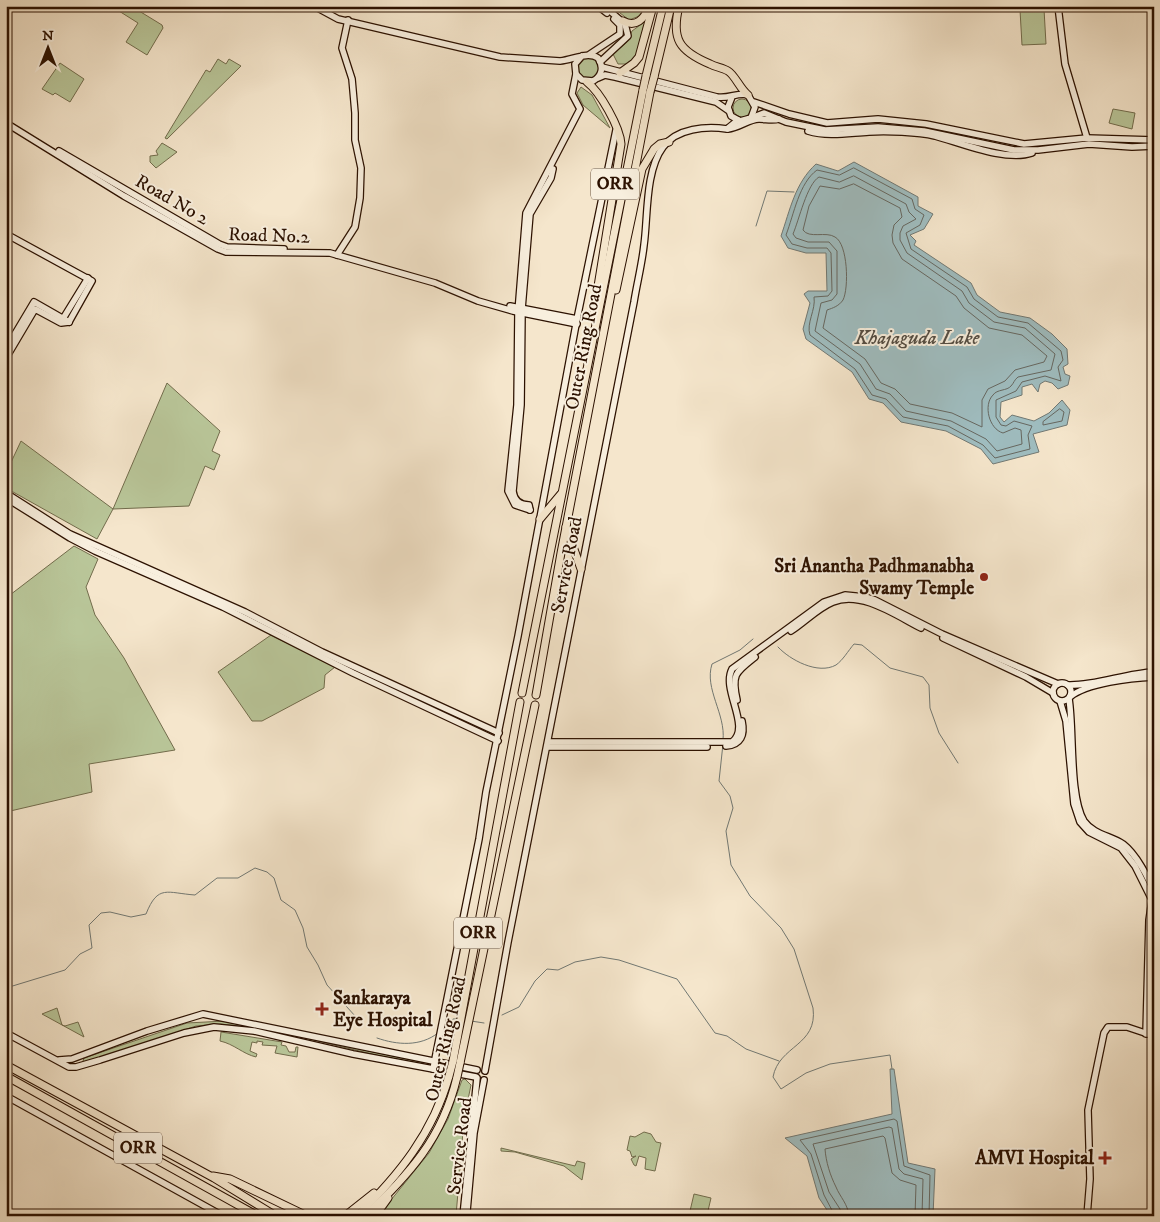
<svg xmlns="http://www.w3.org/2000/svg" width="1160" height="1222" viewBox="0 0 1160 1222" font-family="'IM FELL DW Pica',serif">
<rect width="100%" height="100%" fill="#f5e6cc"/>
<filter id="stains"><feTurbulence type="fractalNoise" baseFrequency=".004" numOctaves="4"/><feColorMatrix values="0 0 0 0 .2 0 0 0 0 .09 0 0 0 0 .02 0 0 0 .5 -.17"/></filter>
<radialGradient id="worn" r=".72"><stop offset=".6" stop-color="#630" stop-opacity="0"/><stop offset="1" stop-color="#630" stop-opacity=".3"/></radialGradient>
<!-- green -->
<g fill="#b9c699" stroke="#726c4c">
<polygon points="111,6 131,6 162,25 163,28 147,55 126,42 138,23"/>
<polygon points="611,6 647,6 642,15 629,20"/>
<polygon points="1044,9 1046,44 1022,45 1020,10"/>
<polygon points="649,13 640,53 630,64 618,64 613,54 627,42 632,31 643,23"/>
<circle cx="588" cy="68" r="11"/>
<polygon points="218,59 226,64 229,59 241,66 167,139 165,138 206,70 210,72"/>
<polygon points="60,63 84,79 70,102 55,93 53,95 42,89"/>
<polygon points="581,87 592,95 610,128 583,105 577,93"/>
<circle cx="742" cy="108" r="9"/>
<polygon points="1113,109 1135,113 1132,129 1109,123"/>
<polygon points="162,143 177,152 156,168 150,162 150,156 158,155 156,151"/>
<polygon points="167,383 220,431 212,451 220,455 214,470 205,466 189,506 113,509 97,539 6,488 6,473 21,441 113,509"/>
<polygon points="74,546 98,559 86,587 95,615 124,658 175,750 89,764 92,792 6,812 6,598"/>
<polygon points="271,635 335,667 325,675 324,688 262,721 252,721 218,672"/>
<polygon points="57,1008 62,1025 65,1026 78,1022 84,1037 42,1014"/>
<polygon points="225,1021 261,1028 220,1024 196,1026 86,1063 83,1061 84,1058 187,1023"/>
<polygon points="272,1030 421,1062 422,1063 420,1065 401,1061"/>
<path d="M221 1032 282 1042 281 1045 286 1046 289 1052H295L296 1047H298L297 1057 275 1053 277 1046 262 1045 263 1042 257 1041V1043L252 1042 250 1051 257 1054 256 1057C243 1054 234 1044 220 1041Z"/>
<polygon points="465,1079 471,1085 464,1119 456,1216 378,1216 429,1153 448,1119 462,1080"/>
<polygon points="644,1132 651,1134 656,1142 661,1143 655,1171 645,1169 646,1158 639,1156 636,1166 634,1165 631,1159 636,1156 632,1157 630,1151 627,1150 630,1136 635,1137"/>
<polygon points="501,1148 575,1166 577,1161 585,1163 582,1180 564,1166 515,1152 501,1151"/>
<polygon points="694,1194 711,1198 707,1215 690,1211"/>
</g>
<!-- water -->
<g fill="#9fbdc0" stroke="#717873">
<path d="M854 162 918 197V206L933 214 924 229 910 235 916 241 914 245 971 283 977 295 1000 312 1030 318 1052 334 1067 349 1068 364 1063 367 1065 374 1070 376 1068 385 1058 389 1052 383 1045 381 1040 384 1038 392 1032 384 1022 387V395L1001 402 1000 417 1004 422 1012 415 1034 421 1049 413 1062 400 1070 410 1067 425 1033 434 1039 452 993 464 981 449 946 431 901 422 883 403 869 399 852 372 806 339 803 329 810 303 804 294 808 291H827L826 253H806L788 248 781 236C790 210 795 183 816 164L838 171Z"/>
<polygon points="890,1069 894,1069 908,1163 935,1169 933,1216 831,1216 819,1198 807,1156 785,1138 892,1114"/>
</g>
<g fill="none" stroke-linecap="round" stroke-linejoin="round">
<!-- shore -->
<g stroke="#666760" stroke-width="1">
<path d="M854 168 912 199 915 209 924 215 920 225 906 233 911 249 967 287 974 299 998 317 1028 323 1061 351 1063 360 1058 367 1061 381 1045 376 1022 382 1016 391 996 400V417L1001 425 1006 426 1014 421 1032 426 1028 435 1030 449 995 458 983 445 948 426 903 417 886 399 872 395 855 369 810 335C806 323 816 310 814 297L828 296 832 291 831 253 827 248H807L792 244 786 235C794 214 799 183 817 170L839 175Z"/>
<path d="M854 176 906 204 909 212 916 219 903 226 900 233V240L907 253 962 291 969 303 994 322 1025 328 1055 354 1051 370 1018 377C1014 380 1014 383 1011 386 1007 391 997 389 993 395 983 405 989 429 1003 433L1015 428 1021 430 1022 444 997 451 986 439 951 421 906 411 890 394 876 389 860 364 815 331 821 303 832 300 837 294V251L829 242H808L796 238 793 234C799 220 807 184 819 177L839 182Z"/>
<path d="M854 184 900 208 902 217 894 225 892 235 893 243 902 259 956 296 964 308 989 328 1022 335 1047 356 1044 362 1015 370 1005 381 988 389 982 400V427L952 413 910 404 895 389 881 383 865 359 823 328 827 310C833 308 839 306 843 300 849 288 848 244 835 237 826 231 809 239 803 230L809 206 820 186 839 189Z"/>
<polygon points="1060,409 1064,412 1062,421 1043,425 1043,422"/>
<polyline points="835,1216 824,1195 811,1154 800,1140 894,1119 897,1121 904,1166 930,1175 929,1216"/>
<polyline points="841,1216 840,1209 829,1192 813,1144 889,1127 892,1128 899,1169 904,1174 923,1179 922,1216"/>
<path d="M849 1216C848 1204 840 1197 836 1187 830 1175 826 1162 825 1149L883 1136 885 1138 892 1173 900 1180 916 1185 915 1216"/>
</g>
<!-- stream -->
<g stroke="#717873" stroke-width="1">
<polyline points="756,226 767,191 794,192"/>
<path d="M778 647C790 660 818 675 836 665 843 660 848 651 854 644L862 645 890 668 923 677 929 685 930 708 939 733 958 763"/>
<path d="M723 740C726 714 704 689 712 664L740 650 753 639"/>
<path d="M723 744 719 781 730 796 733 808 726 831 731 865 750 896 781 928 794 949 813 1008C818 1046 779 1045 773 1077L781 1089 806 1073 830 1064 890 1055 892 1069"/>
<path d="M6 988 65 970 80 954 92 948 89 925 101 913 110 912 131 917 146 914C158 884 167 893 195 895L217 878H238L255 868 267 872 274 878 281 900 295 910 303 928 307 947 318 965 327 985 356 1017"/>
<polyline points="502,1015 519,1007 535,981 547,969 558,970 575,962 601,957 619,960 677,979 715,1033 727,1036 746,1049 779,1061"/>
<polyline points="471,1021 484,1023"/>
<polyline points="444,1027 453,1019 457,1019"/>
<path d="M377 1038C397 1045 420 1047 438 1033"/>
</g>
<defs>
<g id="secondary">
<path d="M314 6 338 19 500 57 560 61C573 60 587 51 598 58 604 67 602 76 593 81L582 80 576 74 575 64 582 56"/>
<polyline points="598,6 607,13"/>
<polyline points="1058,6 1065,64 1087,138"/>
<polyline points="590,54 620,34 620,25 614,19"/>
<polyline points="600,62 628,36 625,24 604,6"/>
<path d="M602 67 717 97C729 99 738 92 748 95L755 107 751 118 740 121 731 116 728 107 732 97"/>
<polyline points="598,78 605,75 615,77 716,102 729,111"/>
<polyline points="754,102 789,114 827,123 878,119 926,124 1024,144 1087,138 1154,140"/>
<polyline points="751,118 764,113 786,122 825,130 878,127 924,131 1014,150 1038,150 1089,144 1132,147 1154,146"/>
<polyline points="6,123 124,196 218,249 226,252 330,253 435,283 478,301 513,311 577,324"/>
<path d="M728 129C739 128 749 119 759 119 766 119 772 121 779 119"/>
<path d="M808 131C828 137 849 133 869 132 887 131 917 132 935 136 961 143 1006 162 1032 153"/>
<polyline points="59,151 219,244 227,247 284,249"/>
<polyline points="6,234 92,281 69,322"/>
<polyline points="337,255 355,227 360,198 361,168 355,140 355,113 352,79 342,48 348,20"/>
<polyline points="510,306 577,319"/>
<polyline points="64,317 88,278"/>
<polyline points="6,349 34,302 69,322"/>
<polyline points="6,358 35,309 61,323 69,322"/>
<polyline points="6,493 70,534 245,612 322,652 499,733"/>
<polyline points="6,498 70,538 95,551 223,607 353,673 498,741"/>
<polyline points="530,510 515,505 508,491 517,405 518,312 526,213 580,109 572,94 576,74"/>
<path d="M530 510 529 505C520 505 514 500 513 491L521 405 522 309 530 214 551 178 553 169"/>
<path d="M791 631C805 622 818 608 833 602 861 590 897 616 921 628"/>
<polyline points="943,638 1026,677 1053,693"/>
<circle cx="1062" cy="692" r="9"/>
<path d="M1068 685C1097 686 1125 673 1154 672"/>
<path d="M1070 697C1086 683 1132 678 1154 677"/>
<path d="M1069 699C1074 729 1069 796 1084 821 1093 834 1111 836 1123 844 1136 854 1149 878 1154 893"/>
<path d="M737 700C731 674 736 672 755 657"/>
<polyline points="1060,701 1066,721 1074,804 1080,822 1089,832 1121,848 1135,866 1152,900 1149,920 1146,1034"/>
<path d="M548 742H732C752 727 721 690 732 669L824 602 845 595 865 597 875 600 942 634 1058 684"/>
<path d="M726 746C741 745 745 735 742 721"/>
<polyline points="547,747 707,747"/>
<polyline points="6,1033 69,1067 76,1067 100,1060 184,1033 214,1027 254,1031 353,1054 476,1077"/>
<polyline points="59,1060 72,1059 147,1031 203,1014 477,1070"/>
<polyline points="433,1069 479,839 486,792 518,636 577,319 616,130"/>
<path d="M485 1071 508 942 634 302C637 283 642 264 644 245 648 217 645 171 663 147 677 128 706 126 727 129L738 120"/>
<polyline points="6,1096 223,1216"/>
<polyline points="467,1211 474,1133 484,1080"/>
<polyline points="463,1216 477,1078"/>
<polyline points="1087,1216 1090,1179 1088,1110 1104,1033 1108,1027 1127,1027 1154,1036"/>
</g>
<g id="highway">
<path d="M679 6C671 39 679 51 710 64 716 67 723 68 728 71 735 75 740 89 748 95"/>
<path d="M623 21C636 28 644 19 649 7"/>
<polyline points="620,73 634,63 639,57 653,6"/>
<polyline points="646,76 663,6"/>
<polyline points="654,77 671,6"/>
<path d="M587 82C600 92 620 127 621 144L594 311"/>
<polyline points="616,290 642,169 654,149 660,144 669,142"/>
<polyline points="540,519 561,494"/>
<polyline points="566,527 581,569"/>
<polyline points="522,693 643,90"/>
<polyline points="536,695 561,553 650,92"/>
<polyline points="453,1061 520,702"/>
<polyline points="460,1063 535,705"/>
<polyline points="6,1065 214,1178 276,1216"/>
<polyline points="6,1076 258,1216"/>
<polyline points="213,1176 230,1179 307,1216"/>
<polyline points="345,1216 374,1193"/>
<path d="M357 1216C399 1175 433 1133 449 1076"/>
<path d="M366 1216C410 1172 442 1140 457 1077"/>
<polyline points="375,1216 388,1198"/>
</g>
</defs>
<!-- secondary casing -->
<use href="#secondary" stroke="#2c1100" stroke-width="8"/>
<!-- highway casing -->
<use href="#highway" stroke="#2c1100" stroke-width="9"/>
<!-- secondary -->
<use href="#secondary" stroke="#f8efde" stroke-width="5.5"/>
<!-- highway -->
<use href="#highway" stroke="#f5e6cc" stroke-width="7"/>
<defs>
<g id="highway-bridge">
<polyline points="643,90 646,76"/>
<polyline points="650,92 654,77"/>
<polyline points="449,1076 453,1061"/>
<polyline points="457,1077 460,1063"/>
</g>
</defs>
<!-- highway-bridge casing -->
<use href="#highway-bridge" stroke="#2c1100" stroke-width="9" stroke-linecap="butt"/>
<!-- highway-bridge -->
<use href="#highway-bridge" stroke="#f5e6cc" stroke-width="7"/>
</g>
<!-- markers -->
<g fill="#8f2418" stroke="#f8efde" stroke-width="2">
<circle cx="984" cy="577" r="5"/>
<path d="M319.5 1001.5h5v5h5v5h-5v5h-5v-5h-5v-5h5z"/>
<path d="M1102.5 1150.5h5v5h5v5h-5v5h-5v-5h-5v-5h5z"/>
</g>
<g text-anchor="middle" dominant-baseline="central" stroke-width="4" stroke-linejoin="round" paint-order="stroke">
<!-- shield labels -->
<g fill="#f8efde" stroke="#695443" stroke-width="1">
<rect x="591" y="168.5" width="48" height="31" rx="4"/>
<rect x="454" y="917.5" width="48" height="31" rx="4"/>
<rect x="114" y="1132.5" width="48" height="31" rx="4"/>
</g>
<g font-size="18" font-weight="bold" fill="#2c1100">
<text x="615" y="184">ORR</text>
<text x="478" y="933">ORR</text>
<text x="138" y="1148">ORR</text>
</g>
<!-- street labels -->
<g font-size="19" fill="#2c1100" stroke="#f8efde">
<text transform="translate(172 200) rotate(30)">Road No 2</text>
<text transform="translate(269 236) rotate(2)">Road No.2</text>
<text transform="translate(584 347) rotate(-79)">Outer Ring Road</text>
<text transform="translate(567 565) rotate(-79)">Service Road</text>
<text transform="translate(446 1039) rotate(-77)">Outer Ring Road</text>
<text transform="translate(460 1146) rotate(-83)">Service Road</text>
</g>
<!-- poi labels -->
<g font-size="19" font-weight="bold" fill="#2c1100" stroke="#f8efde" text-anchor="end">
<text x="974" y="566">Sri Anantha Padhmanabha<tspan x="974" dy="22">Swamy Temple</tspan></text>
<text x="333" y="998" text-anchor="start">Sankaraya<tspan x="333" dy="22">Eye Hospital</tspan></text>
<text x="1094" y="1158">AMVI Hospital</text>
</g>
<!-- water labels -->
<g font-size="20" font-style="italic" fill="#544d43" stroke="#f8efde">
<text x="917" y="338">Khajaguda Lake</text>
</g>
</g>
<!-- margin -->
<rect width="1160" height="1222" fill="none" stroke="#f5e6cc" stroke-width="25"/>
<rect x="8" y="8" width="1145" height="1207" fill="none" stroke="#2c1100" stroke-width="2.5"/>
<rect x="12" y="12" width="1135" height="1197" fill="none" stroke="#2c1100"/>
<!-- north arrow -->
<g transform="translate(48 48)" stroke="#f8efde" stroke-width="4" paint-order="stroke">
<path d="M0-4L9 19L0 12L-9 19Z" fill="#2c1100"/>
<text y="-8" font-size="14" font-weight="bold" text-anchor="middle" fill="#2c1100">N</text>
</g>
<rect width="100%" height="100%" filter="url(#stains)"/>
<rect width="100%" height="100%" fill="url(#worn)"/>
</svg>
